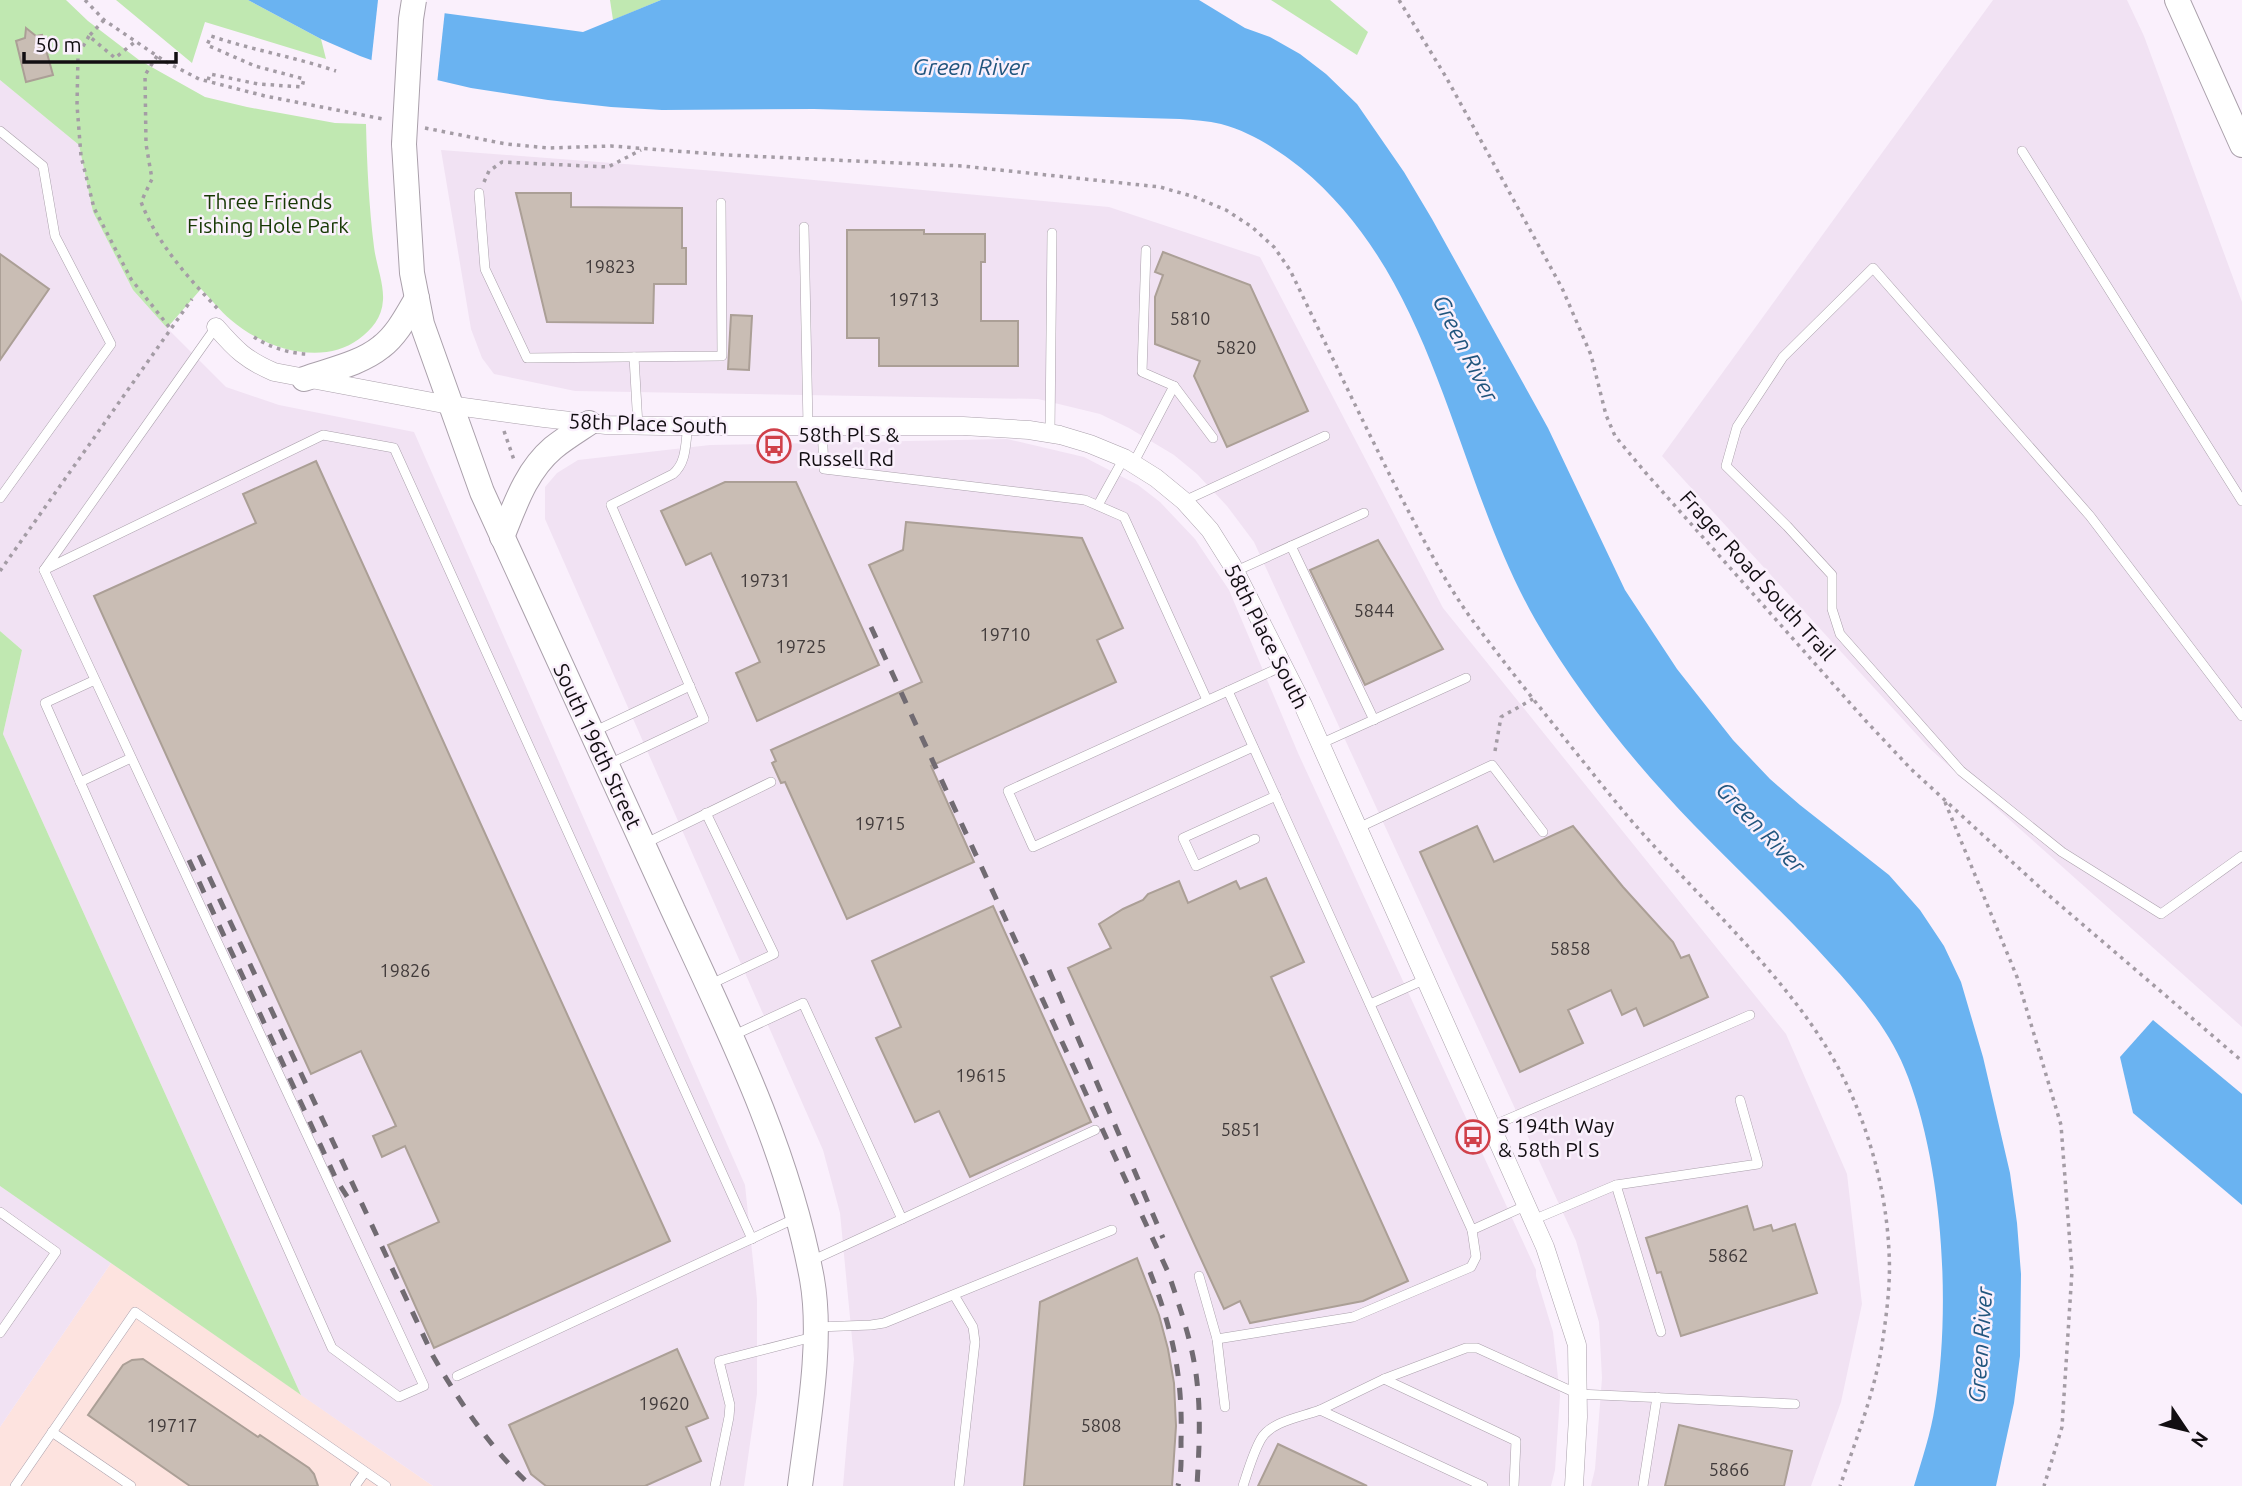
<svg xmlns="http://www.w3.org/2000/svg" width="2242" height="1486" viewBox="0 0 2242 1486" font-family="Ubuntu,sans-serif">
<rect width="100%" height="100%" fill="#faf0fc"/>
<!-- commercial -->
<polygon fill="#fde3df" points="111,1263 433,1486 0,1486 0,1427"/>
<!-- built -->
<g fill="#f1e2f3">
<polygon points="1993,0 2127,0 2144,36 2242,302 2242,1027 1929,748 1662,456"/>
<polygon points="0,80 79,145 93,212 133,290 167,328 226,387 279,405 414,432 745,1185 757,1299 757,1394 744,1486 433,1486 301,1395 3,734 22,650 0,631"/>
<polygon points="441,150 716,171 1109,207 1260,257 1443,608 1786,1034 1847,1174 1862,1304 1841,1402 1811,1486 1591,1486 1595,1469 1602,1378 1599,1322 1576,1241 1254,542 1227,506 1197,474 1174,455 1129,428 1100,414 1038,399 575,391 494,374 482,358 471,329"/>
<polygon points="1007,439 1084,457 1138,485 1160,502 1195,539 1229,590 1298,753 1536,1270 1536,1276 1553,1332 1560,1396 1555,1470 1551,1486 843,1486 854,1359 840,1213 823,1150 545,519 545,487 557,473 578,460 710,445"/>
<polygon points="0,1186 111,1263 0,1427"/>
</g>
<!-- green -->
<g fill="#c0e8b1">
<path d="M0 0H66L88 21 139 60 205 97 247 107 335 123 366 124C367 166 369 206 374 247 376 264 384 283 383 300 382 318 372 329 359 339 322 367 263 348 231 320 220 311 211 299 201 289L167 328 133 290 93 212 79 145 0 80Z"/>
<polygon points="116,0 248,0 321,39 326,59 205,22 192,63"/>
<polygon points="610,0 661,0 613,20"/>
<polygon points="1271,0 1330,0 1368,32 1357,55"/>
<polygon points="0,631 22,650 3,734 301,1395 0,1186"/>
</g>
<!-- water -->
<g fill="#6ab3f1">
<path d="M248 0H390L443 13 583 32 661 0H1199L1245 28 1270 37 1300 54 1326 74 1357 104 1404 172 1432 219 1548 428 1625 590 1677 669 1733 740 1770 779 1800 805 1889 875 1920 910 1944 946 1961 982 1983 1057 2010 1173 2017 1223 2021 1274 2020 1356 2014 1403 1996 1486H1914C1922 1459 1931 1433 1935 1406 1951 1308 1943 1169 1908 1077 1891 1031 1860 996 1828 961 1785 914 1739 871 1694 825 1635 764 1579 695 1536 621 1452 474 1439 282 1301 168 1277 149 1251 132 1221 124 1208 121 1194 120 1180 119L814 109 662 110 611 107 548 100 471 88 407 73 360 56 321 39Z"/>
<polygon points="2153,1020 2242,1094 2242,1205 2133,1113 2120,1057"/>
</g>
<!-- pier -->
<polygon fill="#faf0fc" points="378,0 405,0 445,10 437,84 406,76 371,64"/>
<!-- building -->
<g fill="#c9bdb4" stroke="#ab9f96" stroke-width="2">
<polygon points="26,28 36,36 42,35 53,75 26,82 16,41 25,38"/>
<polygon points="516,193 571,193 571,207 682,208 682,248 686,248 686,284 654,284 653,323 547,322"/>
<polygon points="847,230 924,230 924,234 985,234 985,262 981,262 981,321 1018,321 1018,366 879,366 879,338 847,338"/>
<polygon points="1163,252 1250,285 1308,411 1227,447 1194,376 1200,361 1155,344 1155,297 1163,275 1155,272"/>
<polygon points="0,254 49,289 0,360"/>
<polygon points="731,315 752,316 749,370 728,369"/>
<polygon points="316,461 670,1241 434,1348 388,1245 439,1222 405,1146 382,1157 373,1136 396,1126 361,1051 311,1074 94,596 256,523 243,494"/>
<polygon points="725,482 796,482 879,665 757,721 736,673 760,662 711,553 686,565 661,511"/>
<polygon points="906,522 1082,538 1123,628 1097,640 1116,682 931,766 974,862 847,919 785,782 781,783 772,763 776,761 771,750 922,682 869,565 903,550"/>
<polygon points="1378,540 1443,649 1365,685 1310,570"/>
<polygon points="1477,826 1494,862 1573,826 1623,887 1673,942 1681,958 1689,955 1708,997 1644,1026 1636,1008 1622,1015 1611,990 1568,1010 1583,1043 1520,1072 1420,852"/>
<polygon points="1266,878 1304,962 1271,977 1408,1281 1363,1301 1250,1323 1240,1301 1224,1309 1068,968 1111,948 1099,924 1123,909 1143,900 1148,894 1179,881 1188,903 1236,881 1240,889"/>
<polygon points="993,906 1091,1122 970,1177 939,1111 915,1122 876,1038 901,1027 872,961"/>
<polygon points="1747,1206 1754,1230 1771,1225 1773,1231 1795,1224 1817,1293 1681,1336 1661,1272 1657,1273 1646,1238"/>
<polygon points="1137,1258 1159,1315 1168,1349 1174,1383 1176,1426 1172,1486 1024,1486 1040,1302"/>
<polygon points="677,1349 708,1418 686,1427 701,1461 645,1486 546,1486 531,1474 509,1425"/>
<polygon points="143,1359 258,1437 260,1435 309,1468 314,1474 318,1486 190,1486 88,1415 123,1365 132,1360"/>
<polygon points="1679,1425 1792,1451 1784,1486 1665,1486"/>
<polygon points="1278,1444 1367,1486 1258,1486"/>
</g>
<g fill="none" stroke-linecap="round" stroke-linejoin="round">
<defs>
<g id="service">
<polyline points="0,131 43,166 55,236 111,344 0,498"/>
<polyline points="2022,151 2242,501"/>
<polyline points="479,193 485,269 527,358 722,356 721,203"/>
<polyline points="804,227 808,426"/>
<polyline points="1146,250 1142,372 1174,386 1213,438"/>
<polyline points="216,327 44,570 323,435 394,448 752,1239"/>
<polyline points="634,357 638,426"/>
<polyline points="822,426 824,469 1085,500 1124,517 1207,700"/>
<polyline points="1050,433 1052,233"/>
<polyline points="1133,464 1174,386"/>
<polyline points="1184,501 1325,436"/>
<polyline points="1098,505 1124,458"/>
<polyline points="1291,546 1374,720"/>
<polyline points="44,570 424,1386 399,1397 332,1348 45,703 95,680"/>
<polyline points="1236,571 1364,513"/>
<polyline points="1283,666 1228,691 1472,1230 1527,1205"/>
<polyline points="1228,691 1008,791 1033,847 1253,747"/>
<polyline points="2242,716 2090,516 1873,268 1783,357 1737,427 1726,466 1787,526 1832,575 1832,609 1840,634 1961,771 2062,852 2161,914 2242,856"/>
<polyline points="593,732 690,686"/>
<polyline points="1320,744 1466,678"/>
<path d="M609 764 704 719 611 505 673 474C687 462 685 444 688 426"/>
<polyline points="80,782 131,758"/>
<polyline points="706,813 774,954 711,984"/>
<polyline points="1358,828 1492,765 1543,832"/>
<polyline points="1255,839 1196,866 1183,838 1276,796"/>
<polyline points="644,844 771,782"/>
<polyline points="1370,1004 1426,979"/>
<polyline points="732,1036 803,1003 902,1219 811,1261"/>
<polyline points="1492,1126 1750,1015"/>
<polyline points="1616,1185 1661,1332"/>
<polyline points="0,1212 56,1252 0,1333"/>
<polyline points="902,1219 1095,1130"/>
<polyline points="1533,1220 1616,1185 1758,1164 1740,1100"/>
<polyline points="1199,1276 1217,1339 1225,1407"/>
<polyline points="954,1295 973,1327 975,1342 959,1486"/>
<polyline points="817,1327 871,1325 884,1323 1112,1230"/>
<polyline points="1217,1339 1353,1317 1471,1267 1476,1257 1472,1230"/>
<polyline points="457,1376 796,1218"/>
<polyline points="1384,1379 1516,1441 1514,1486"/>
<polyline points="1320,1410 1384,1379 1466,1348 1477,1348 1578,1394 1795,1404"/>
<polyline points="52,1432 131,1486"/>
<polyline points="15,1486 135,1312 386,1486"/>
<polyline points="355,1486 365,1472"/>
<polyline points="715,1486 729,1417 730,1405 719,1361 813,1337"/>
<path d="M1243 1486C1248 1471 1253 1453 1261 1439 1271 1421 1302 1417 1320 1410L1483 1486"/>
<polyline points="1643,1486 1657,1397"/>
</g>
<path id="minor" d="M216 327C236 350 246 360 274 372L449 405 544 418 606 425 662 426H963L1029 430 1060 435 1090 444 1124 458 1156 478 1184 501 1210 530 1232 565 1303 705 1545 1247 1577 1345 1578 1417 1574 1486"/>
<g id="secondary">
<polyline points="2177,0 2242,145"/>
<path d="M404 144 412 273 422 324 482 492C545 632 609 771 673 910 728 1029 788 1149 812 1279 823 1341 808 1423 800 1486"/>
<path d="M304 379C329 370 360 364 381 347 397 335 407 315 417 298"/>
<path d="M502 537C515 505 526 471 553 448 564 439 577 431 589 423"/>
</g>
</defs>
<!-- service casing -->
<use href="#service" stroke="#aaa0ab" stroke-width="10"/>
<!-- minor casing -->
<use href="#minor" stroke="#aaa0ab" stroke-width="19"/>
<!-- secondary casing -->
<use href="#secondary" stroke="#aaa0ab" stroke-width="26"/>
<!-- path -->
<g stroke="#a49ca5" stroke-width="3.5" stroke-dasharray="3.5 5" stroke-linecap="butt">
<polyline points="85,0 104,20 166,62 199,79 265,96 383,119"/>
<polyline points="1399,0 1446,77 1562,288 1591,355 1606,415 1615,436 1645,472 1865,720 1911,769 2046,893 2242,1061"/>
<polyline points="104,20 89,36 115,58 136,41"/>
<polyline points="89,36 78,55 77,105 81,156 94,208 131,279 170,328"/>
<path d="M157 56 145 75 146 144 152 179 141 202C157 243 188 278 218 309"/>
<path d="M208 80 210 74 258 84 302 87 304 79 255 66 207 45 211 36C252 50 295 57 336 71"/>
<path d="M425 128 506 144 549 148 611 146 728 155 962 166 1160 187 1195 197 1226 210 1252 227 1274 247 1290 270C1327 346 1363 423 1402 499 1424 540 1445 583 1473 621 1508 668 1545 714 1582 760 1603 786 1623 812 1645 836 1704 902 1778 970 1825 1045 1863 1105 1886 1182 1889 1252 1891 1284 1886 1319 1881 1351 1873 1396 1855 1443 1840 1486"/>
<polyline points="484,182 489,171 502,162 608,167 641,150"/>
<path d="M254 337C269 347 288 353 306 354"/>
<polyline points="504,431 514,460"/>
<polyline points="0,571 192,299"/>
<polyline points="1495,751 1501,717 1533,699"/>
<polyline points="1945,802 2017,977 2061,1125 2072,1271 2062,1427 2044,1486"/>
</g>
<!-- service -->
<use href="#service" stroke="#fff" stroke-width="9"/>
<!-- minor -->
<use href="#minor" stroke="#fff" stroke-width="18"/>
<!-- secondary -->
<use href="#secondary" stroke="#fff" stroke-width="24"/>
<!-- rail -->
<g stroke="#716b72" stroke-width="5" stroke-dasharray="12 12" stroke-linecap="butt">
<path d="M871 627 1168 1272C1180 1308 1193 1344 1197 1382 1201 1417 1199 1451 1197 1486"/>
<path d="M199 855 433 1356C460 1403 491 1449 531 1486"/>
<polyline points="189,860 337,1181 350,1201"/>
<polyline points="1049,970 1163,1238"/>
<path d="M1150 1272C1173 1331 1183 1378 1181 1442 1181 1457 1182 1472 1178 1486"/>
</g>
<defs>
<polyline id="secondary-bridge" points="404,144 411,19 414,0"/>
</defs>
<!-- secondary-bridge casing -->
<use href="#secondary-bridge" stroke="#aaa0ab" stroke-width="26" stroke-linecap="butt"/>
<!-- secondary-bridge -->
<use href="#secondary-bridge" stroke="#fff" stroke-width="24"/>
</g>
<!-- icons -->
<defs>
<symbol id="bus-ring" viewBox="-11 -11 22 22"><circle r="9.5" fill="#faf0fc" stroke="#d0404a" stroke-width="1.5"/><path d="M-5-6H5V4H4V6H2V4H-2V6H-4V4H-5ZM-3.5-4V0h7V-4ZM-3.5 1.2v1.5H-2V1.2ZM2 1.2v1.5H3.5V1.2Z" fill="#d0404a"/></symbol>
</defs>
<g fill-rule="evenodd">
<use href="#bus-ring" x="755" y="427" width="38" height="38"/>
<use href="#bus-ring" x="1454" y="1118" width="38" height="38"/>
</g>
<g text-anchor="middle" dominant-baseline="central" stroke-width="5" stroke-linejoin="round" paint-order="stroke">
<!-- number labels -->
<g font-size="18" fill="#403a3a">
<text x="610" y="266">19823</text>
<text x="914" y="299">19713</text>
<text x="1190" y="318">5810</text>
<text x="1236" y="347">5820</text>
<text x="765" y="580">19731</text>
<text x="1374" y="610">5844</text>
<text x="1005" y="634">19710</text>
<text x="801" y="646">19725</text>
<text x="880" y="823">19715</text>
<text x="1570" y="948">5858</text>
<text x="405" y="970">19826</text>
<text x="981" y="1075">19615</text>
<text x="1241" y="1129">5851</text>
<text x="1728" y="1255">5862</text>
<text x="664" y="1403">19620</text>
<text x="172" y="1425">19717</text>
<text x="1101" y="1425">5808</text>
<text x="1729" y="1469">5866</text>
</g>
<!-- park labels -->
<g font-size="21" fill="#173904" stroke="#faf0fc">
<text x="268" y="201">Three Friends<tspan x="268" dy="24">Fishing Hole Park</tspan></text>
</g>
<!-- street labels -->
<g font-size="21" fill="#120e12" stroke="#faf0fc">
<text transform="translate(648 423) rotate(2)">58th Place South</text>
<text transform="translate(1758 575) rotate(48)">Frager Road South Trail</text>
<text transform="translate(1267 636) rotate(63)">58th Place South</text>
<text transform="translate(598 746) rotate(65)">South 196th Street</text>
</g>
<!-- poi labels -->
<g font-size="21" fill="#120e12" stroke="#faf0fc" text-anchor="start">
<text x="798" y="434">58th Pl S &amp;<tspan x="798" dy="24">Russell Rd</tspan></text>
<text x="1498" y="1125">S 194th Way<tspan x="1498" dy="24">&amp; 58th Pl S</tspan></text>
</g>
<!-- water labels -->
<g font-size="23" font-style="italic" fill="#21557e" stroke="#faf0fc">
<text x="971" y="66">Green River</text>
<text transform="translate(1466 348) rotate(63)">Green River</text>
<text transform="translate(1761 827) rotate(46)">Green River</text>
<text transform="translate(1980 1345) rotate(-86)">Green River</text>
</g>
</g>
<!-- north arrow -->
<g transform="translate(2186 1430) rotate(125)" stroke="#faf0fc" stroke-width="5" paint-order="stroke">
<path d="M0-5L12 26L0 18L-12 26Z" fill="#120e12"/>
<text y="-10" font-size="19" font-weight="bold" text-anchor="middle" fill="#120e12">N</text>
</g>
<!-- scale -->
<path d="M24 52v10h152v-10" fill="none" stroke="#120e12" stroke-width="3.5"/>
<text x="35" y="52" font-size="21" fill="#120e12" stroke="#faf0fc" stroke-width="5" paint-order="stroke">50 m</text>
</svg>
